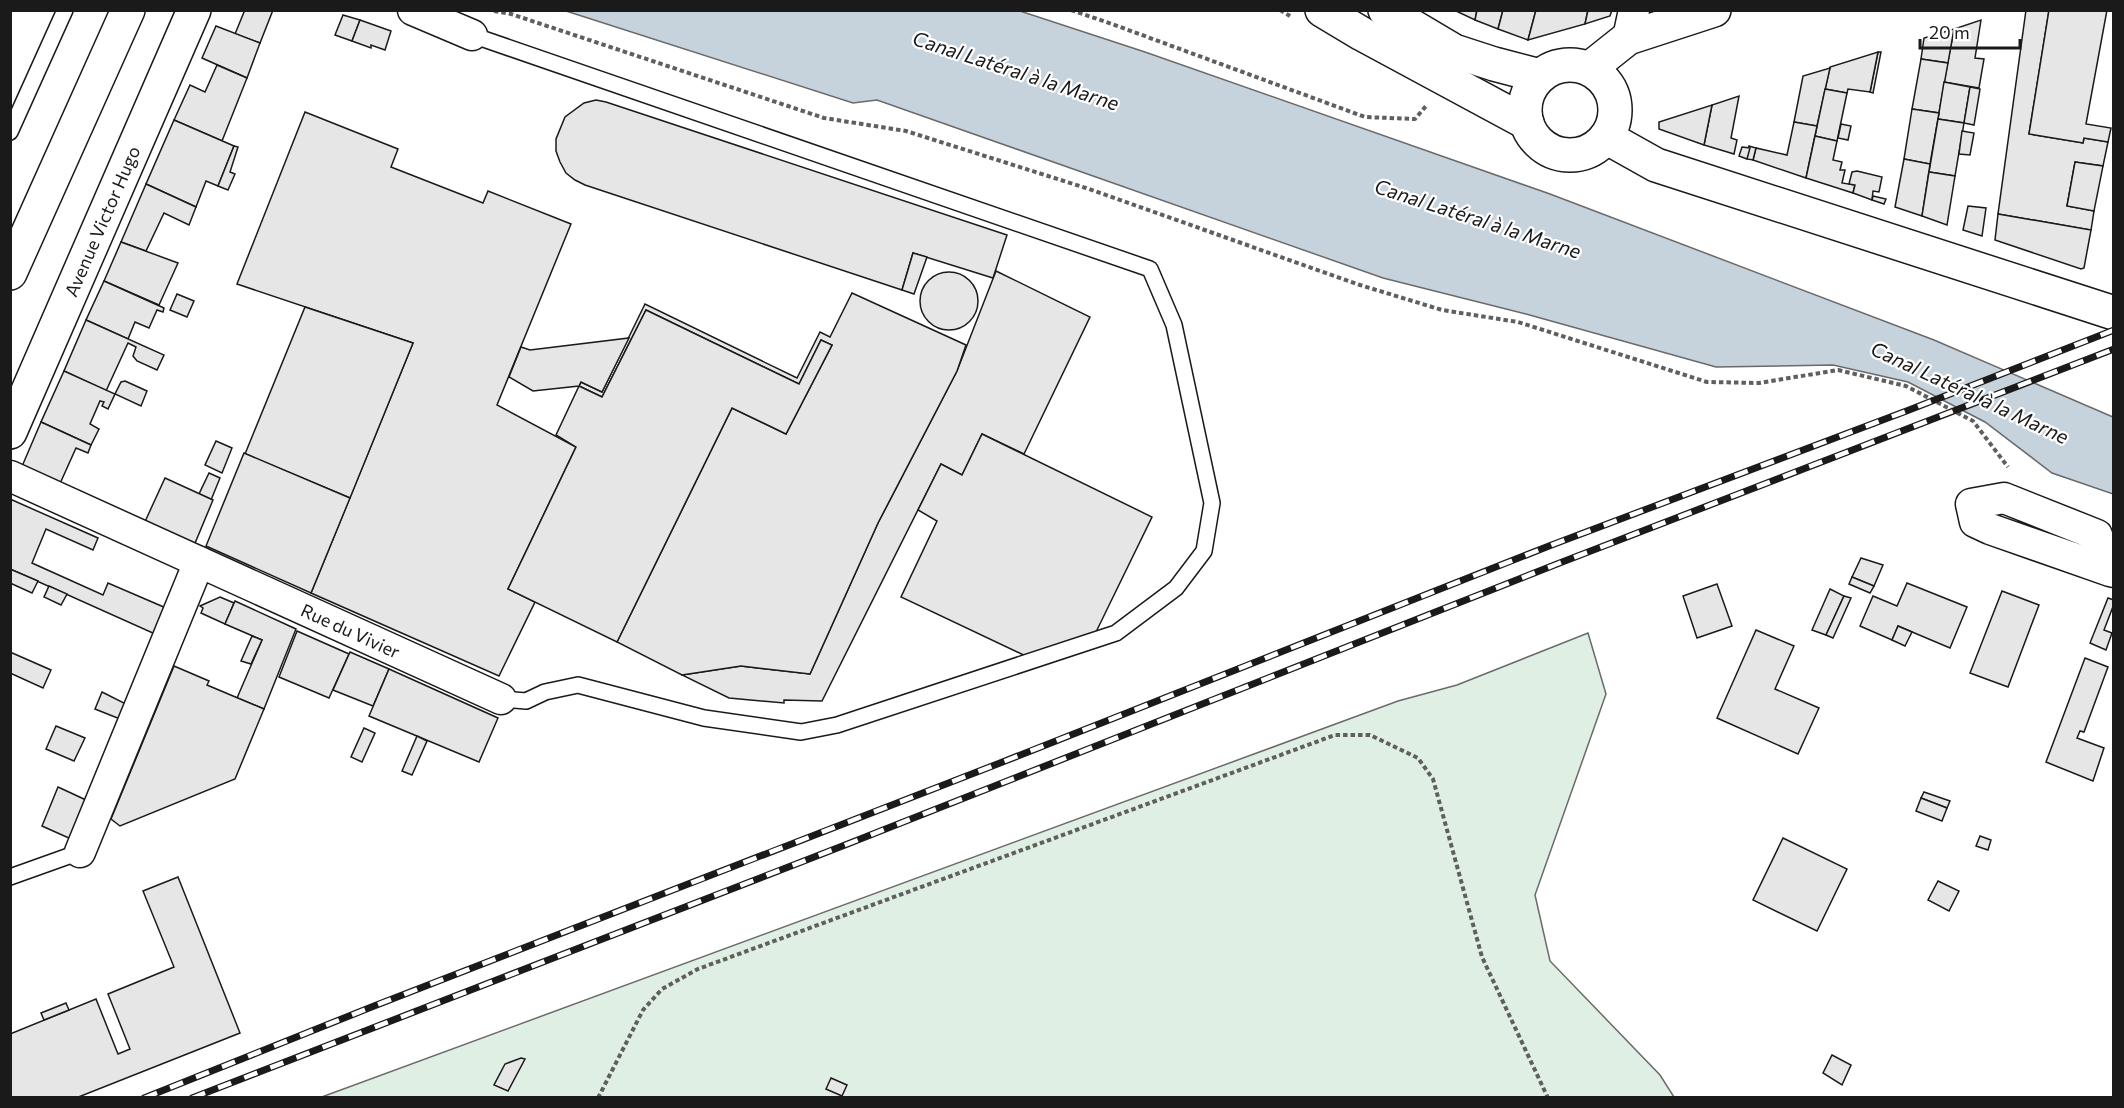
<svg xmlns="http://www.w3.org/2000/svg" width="2124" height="1108" viewBox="0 0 2124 1108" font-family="Commissioner,sans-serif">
<rect width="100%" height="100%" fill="#fff"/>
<!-- green -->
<polygon fill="#e0efe3" stroke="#6a6a6a" stroke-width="1.5" points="1588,633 1606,694 1535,895 1550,961 1660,1075 1674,1097 319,1098 1398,701 1457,685"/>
<!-- water -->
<polygon fill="#c6d2dc" stroke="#6a6a6a" stroke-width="1.5" points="566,11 1020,11 1145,52 1550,194 1934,340 2113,417 2113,494 2052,473 1985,422 1908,382 1833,365 1716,367 1526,314 1383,278 877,100 853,103"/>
<!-- building -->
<g fill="#e6e6e6" stroke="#1a1a1a" stroke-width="1.5">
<polygon points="241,10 273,10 260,43 235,34 244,12"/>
<polygon points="1454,10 1477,10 1475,20"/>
<polygon points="1477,10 1503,10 1498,29 1475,20"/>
<polygon points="1503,10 1536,10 1528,40 1498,29"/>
<polygon points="1536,10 1588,10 1585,24 1528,40"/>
<polygon points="1588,10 1612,10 1610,16 1585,24"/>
<polygon points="2026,10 2049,10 2029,134 2083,143 2084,138 2108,142 2103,166 2075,162 2067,206 2094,211 2091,230 1998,214"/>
<polygon points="2049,10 2107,10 2086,124 2111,128 2108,142 2084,138 2083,143 2029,134"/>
<polygon points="343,15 360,20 352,41 335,35"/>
<polygon points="360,20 391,31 385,50 371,45 371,48 352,41"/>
<polygon points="1981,20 1975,58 1984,59 1979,88 1944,82 1954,29"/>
<polygon points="216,26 260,43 247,78 202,58"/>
<polygon points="1954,29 1948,63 1921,59 1924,38"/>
<polygon points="1878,52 1881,52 1873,93 1870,92"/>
<polygon points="1878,52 1870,92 1848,89 1847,93 1825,89 1830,67"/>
<polygon points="1921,59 1948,63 1939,113 1912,109"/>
<polygon points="217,65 247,78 222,141 174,120 190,85 205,92"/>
<polygon points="1830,68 1817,126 1794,122 1803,76"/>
<polygon points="1944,82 1970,87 1964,123 1938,119"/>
<polygon points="1970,87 1980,89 1974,125 1964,123"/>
<polygon points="1825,89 1847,93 1837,141 1815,136"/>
<polygon points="1739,96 1731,138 1737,140 1734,154 1704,145 1712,105"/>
<polygon points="596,100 606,102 1007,235 993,278 913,253 902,290 585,185 575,180 566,173 560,162 556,151 556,139 565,117 584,103"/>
<polygon points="1712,105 1704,145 1659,129 1659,122"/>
<polygon points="1912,109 1939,113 1930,164 1904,159"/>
<polygon points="305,112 398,149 391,167 483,203 488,191 571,224 497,405 576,447 508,589 535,602 499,676 311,593 413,343 237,284"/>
<polygon points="1938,119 1964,123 1955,176 1929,172"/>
<polygon points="174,120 234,146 218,186 206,181 196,207 146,184"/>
<polygon points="1794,122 1817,126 1806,178 1753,160 1756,148 1787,155"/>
<polygon points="1841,124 1851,126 1848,140 1838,138"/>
<polygon points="1962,131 1974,133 1970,155 1959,154"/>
<polygon points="1815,136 1837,141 1833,160 1842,162 1840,170 1845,170 1842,183 1855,185 1853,193 1806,178"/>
<polygon points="234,146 238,147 230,172 235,174 228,190 218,186"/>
<polygon points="1749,146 1756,148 1753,160 1747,159"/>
<polygon points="1742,147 1750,148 1747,159 1739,156"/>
<polygon points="1904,159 1930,164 1922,216 1895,207"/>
<polygon points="2075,162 2103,166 2094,211 2067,206"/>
<polygon points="1857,171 1882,177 1879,192 1873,191 1872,200 1853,193 1855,185 1849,184 1852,172"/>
<polygon points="1929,172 1955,176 1947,225 1922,216"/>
<polygon points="146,184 196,207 189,225 164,213 146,251 121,242"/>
<polygon points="1873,196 1886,199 1884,204 1872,200"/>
<polygon points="1968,206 1986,208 1982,236 1963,230"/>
<polygon points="1998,214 2091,230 2084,268 2081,269 1995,240"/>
<polygon points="121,242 178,263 159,305 104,281"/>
<polygon points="913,253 927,257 914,294 902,290"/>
<polygon points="996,271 1090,317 1024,454 982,434 962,475 941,464 822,701 784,700 784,703 729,698 682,675 741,666 810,674 878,523 957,371"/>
<circle cx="949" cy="301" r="29"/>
<polygon points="104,281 164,308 163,312 157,310 149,328 135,322 128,339 86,320"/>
<polygon points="852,293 966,345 957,371 878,523 810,674 741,666 682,675 617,642 732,408 786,434 832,345 821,340 799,384 646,310 602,397 579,386 581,382 602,392 645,304 797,378 820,332 830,337"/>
<polygon points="177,294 194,301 187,317 170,310"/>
<polygon points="305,307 413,343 350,498 245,454"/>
<polygon points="646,310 799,384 821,340 832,345 786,434 732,408 617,642 508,589 576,447 556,435 579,386 602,397"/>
<polygon points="86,320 164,355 157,370 137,361 133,356 136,347 128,343 106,391 64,371"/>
<polygon points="629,338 602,392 581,382 579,386 533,391 509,377 521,347 530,350"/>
<polygon points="64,371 115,394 108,409 102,406 104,402 100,401 90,424 99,429 91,445 41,422"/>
<polygon points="125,381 147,391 141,406 115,394 121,382"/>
<polygon points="41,422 91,445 88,453 76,448 58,488 20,471"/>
<polygon points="982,434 1152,517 1096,632 1030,658 901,597 937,521 918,510 941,464 962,475"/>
<polygon points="216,441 232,448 222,473 205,465"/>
<polygon points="244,453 350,498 311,593 206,546"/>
<polygon points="209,473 220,478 211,500 199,494"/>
<polygon points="165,478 213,500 193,548 143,526"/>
<polygon points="10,499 98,538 93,550 46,529 32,563 103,595 108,583 166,608 155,634 10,569"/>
<polygon points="1861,558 1883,565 1874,586 1852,577"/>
<polygon points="10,569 38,581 32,593 10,583"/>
<polygon points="1852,577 1874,586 1870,593 1849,584"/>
<polygon points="1907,583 1967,607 1950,648 1898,626 1892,640 1860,626 1873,596 1897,606"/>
<polygon points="1717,584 1732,626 1697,638 1683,596"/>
<polygon points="49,586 67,594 61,605 44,597"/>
<polygon points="1830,589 1844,596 1826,635 1812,630"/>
<polygon points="2002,591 2039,605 2008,687 1970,673"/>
<polygon points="1844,596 1851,598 1833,638 1826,635"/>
<polygon points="220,597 234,603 225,624 201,613 203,608 200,606"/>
<polygon points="2108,598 2114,600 2114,604 2104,630 2112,633 2106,650 2090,643"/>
<polygon points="235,601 296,629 264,709 237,698 262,640 225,624"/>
<polygon points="1898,626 1912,632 1905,646 1892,640"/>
<polygon points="1756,630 1794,646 1775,689 1819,708 1798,754 1717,718"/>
<polygon points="297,631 349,654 329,698 279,677"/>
<polygon points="252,636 262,640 251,664 241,661"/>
<polygon points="10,652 51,670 43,688 10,673"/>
<polygon points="350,652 389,669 373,706 333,690"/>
<polygon points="2085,658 2108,667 2084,732 2080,731 2077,738 2104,748 2093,781 2046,762"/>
<polygon points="174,666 209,681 207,685 264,709 235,779 120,826 111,819"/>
<polygon points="389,669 498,718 479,762 369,716"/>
<polygon points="102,692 126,704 120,719 95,709"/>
<polygon points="56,726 85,738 74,761 46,749"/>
<polygon points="364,728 375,733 362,762 351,757"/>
<polygon points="417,736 427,741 412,775 402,771"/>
<polygon points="58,787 86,800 71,839 42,826"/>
<polygon points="1924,792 1950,801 1947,808 1921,798"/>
<polygon points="1921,798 1947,808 1942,821 1916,811"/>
<polygon points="1980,836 1991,840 1988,850 1976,846"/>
<polygon points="1783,838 1847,869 1817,931 1753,900"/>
<polygon points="178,877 240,1033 76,1098 10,1098 10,1034 96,999 118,1054 130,1049 108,994 174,967 143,891"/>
<polygon points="1938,881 1959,891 1949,911 1928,900"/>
<polygon points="66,1003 69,1010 44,1020 41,1013"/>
<polygon points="1832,1055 1851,1065 1842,1085 1823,1073"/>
<polygon points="521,1058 525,1059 508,1091 494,1085 505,1064"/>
<polygon points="831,1078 847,1085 842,1096 826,1089"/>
</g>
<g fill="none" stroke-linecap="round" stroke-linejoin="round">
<defs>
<g id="service">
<polyline points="472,35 1150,269 1174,325 1212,503 1204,551 1176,588 1116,633 837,725 801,732 704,718 578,685 545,692 526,701 501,699"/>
<polyline points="10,132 65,10"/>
<polyline points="10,877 80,852"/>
</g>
<g id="minor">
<polyline points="413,10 472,35"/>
<polyline points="1628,38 1634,10"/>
<path id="s1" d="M10 476 501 699"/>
<polyline points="2110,571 2097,535 2004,498 1971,504 1975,522 1990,529 2110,571 2114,572"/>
<polyline points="80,852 199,562"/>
</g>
<g id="tertiary">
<polyline points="1589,69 1628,38 1714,10"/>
<polyline points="10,273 128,10"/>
<path id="s2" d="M10 432 194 10"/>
</g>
<g id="secondary">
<polyline points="1322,10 1362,34 1527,123"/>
<polyline points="1385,10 1454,51 1494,64 1540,76"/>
<circle cx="1570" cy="110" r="45"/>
<polyline points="1606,137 1656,165 2114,313"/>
</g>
</defs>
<!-- service casing -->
<use href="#service" stroke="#1a1a1a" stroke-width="18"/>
<!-- minor casing -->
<use href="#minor" stroke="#1a1a1a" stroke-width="33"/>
<!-- tertiary casing -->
<use href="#tertiary" stroke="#1a1a1a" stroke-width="36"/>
<!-- secondary casing -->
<use href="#secondary" stroke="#1a1a1a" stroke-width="36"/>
<!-- path -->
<g stroke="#5f5f5f" stroke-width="4" stroke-dasharray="4.5 3" stroke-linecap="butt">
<polyline points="1071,10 1112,24 1365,117 1415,119 1426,106"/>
<polyline points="1280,10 1290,16"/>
<polyline points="494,11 511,14 824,118 906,131 1086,188 1360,285 1442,310 1518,322 1707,382 1759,383 1838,370 1906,386 1973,421 2008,467"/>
<polyline points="598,1098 643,1010 662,989 698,969 1335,735 1370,735 1418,758 1433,779 1482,957 1548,1098"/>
</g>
<!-- service -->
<use href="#service" stroke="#fff" stroke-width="15"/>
<!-- minor -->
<use href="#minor" stroke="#fff" stroke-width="30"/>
<!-- tertiary -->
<use href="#tertiary" stroke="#fff" stroke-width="33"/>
<!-- secondary -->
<use href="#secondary" stroke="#fff" stroke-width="33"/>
<defs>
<g id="rail">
<polyline points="144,1098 374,1006 1000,763 1549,546 1909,410 2114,330"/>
<polyline points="192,1098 845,845 1557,564 2114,349"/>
</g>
</defs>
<!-- rail casing -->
<use href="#rail" stroke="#1a1a1a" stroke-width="7"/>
<!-- rail -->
<use href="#rail" stroke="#fff" stroke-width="4.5" stroke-dasharray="14" stroke-linecap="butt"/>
</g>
<g text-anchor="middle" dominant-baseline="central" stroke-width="4.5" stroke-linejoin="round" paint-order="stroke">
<!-- street labels -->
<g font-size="18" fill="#1a1a1a" stroke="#fff">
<text stroke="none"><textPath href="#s2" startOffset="230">Avenue Victor Hugo</textPath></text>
<text stroke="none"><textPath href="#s1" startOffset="374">Rue du Vivier</textPath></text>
</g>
<!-- water labels -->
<g font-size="20" font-style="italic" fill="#1a1a1a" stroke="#fff">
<text transform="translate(1016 70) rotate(18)">Canal Latéral à la Marne</text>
<text transform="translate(1478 218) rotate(18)">Canal Latéral à la Marne</text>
<text transform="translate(1970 392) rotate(25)">Canal Latéral à la Marne</text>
</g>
</g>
<!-- border -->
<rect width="2124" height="1108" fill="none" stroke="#1a1a1a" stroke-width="24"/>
<!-- scale -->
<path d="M1920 39v9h100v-9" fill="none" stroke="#1a1a1a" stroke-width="3"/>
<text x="1929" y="39" font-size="18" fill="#1a1a1a" stroke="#ffffff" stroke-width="4.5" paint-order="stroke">20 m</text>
</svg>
